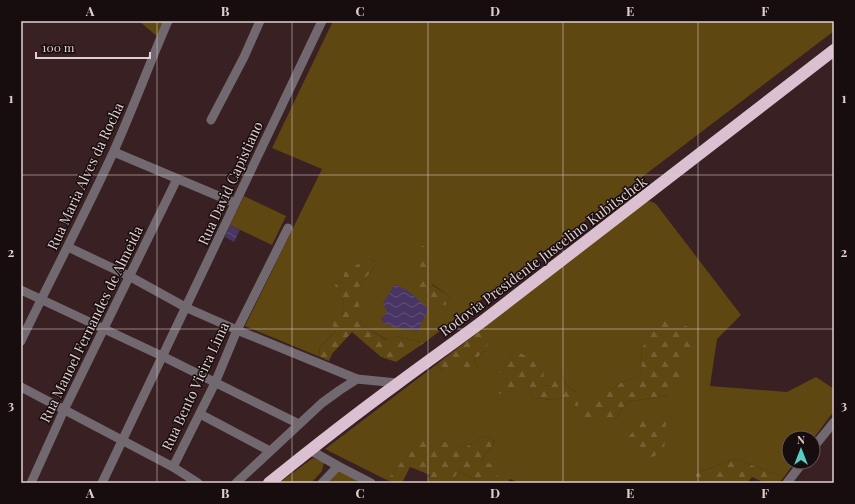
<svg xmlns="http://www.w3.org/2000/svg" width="855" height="504" viewBox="0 0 855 504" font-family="'Playfair Display',serif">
<defs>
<pattern id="forest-firs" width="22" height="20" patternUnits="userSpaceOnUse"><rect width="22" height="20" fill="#5f4711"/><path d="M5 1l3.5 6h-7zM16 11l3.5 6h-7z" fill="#766033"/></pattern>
<pattern id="water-waves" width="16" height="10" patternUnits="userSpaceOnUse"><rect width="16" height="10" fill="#493563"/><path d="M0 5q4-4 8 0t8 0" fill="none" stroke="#635178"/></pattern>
</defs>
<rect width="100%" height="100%" fill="#392022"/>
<!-- green -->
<g fill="#5f4711" fill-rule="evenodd">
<polygon points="139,21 167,21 159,38"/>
<path d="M333 21H834V31L424 343 397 336 387 340 364 326 359 318V287L377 263 368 256 345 282 335 284 344 301 342 317 336 331 319 348 320 357 245 326 322 169 272 148ZM420 276 451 297 445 306Z"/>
<polygon points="244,196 286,216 272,245 230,225"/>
<path d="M650 201 656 204 741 315 717 339 710 386 787 392 816 377 834 389V411L813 439 789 438V462H795L784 477 735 459 695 474 699 483H519L510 479 507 483H491L498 477 482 460 495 441 484 436 464 448 423 436 387 480 325 449 437 364 443 371 478 369 474 360 486 350 485 327 644 203ZM642 348 669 395 627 402 615 420 609 392 618 384 641 375ZM514 351 543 385 551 386 562 375 565 384 575 392V397H565L553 400 533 398 527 384 506 393 507 375 496 371 498 362 509 361Z"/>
<polygon points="313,458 324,462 322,471 311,483 279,483"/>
<polygon points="340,470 369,483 328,483"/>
<polygon points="458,471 477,480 476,483 452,483"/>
</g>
<!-- forest -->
<g fill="url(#forest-firs)">
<polygon points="424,246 432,285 451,297 445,306 413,285 412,278 420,276 414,248"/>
<polygon points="368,256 377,263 359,287 359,318 364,326 386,340 397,336 424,343 396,362 381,357 352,332 332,354 329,361 320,357 319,348 336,331 331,322 342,316 344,301 338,299 335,284 345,282 341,261 350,259 353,268"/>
<polygon points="663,318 697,330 678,383 669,395 627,402 615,420 588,421 581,413 587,403 597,393 609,392 618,384 641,375 642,348"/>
<polygon points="485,327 490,334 486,350 474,360 478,369 468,374 463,371 443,371 437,364"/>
<polygon points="514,350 544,365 543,385 551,386 551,378 561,374 565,384 575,392 575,397 579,402 577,407 565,397 553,400 533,398 527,385 506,393 496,394 495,382 507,380 507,375 495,371 498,361 509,361"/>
<polygon points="642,419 666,422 664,452 652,457 626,441"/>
<polygon points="423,435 464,448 484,436 495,441 482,460 498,468 498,477 491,483 476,483 477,480 458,471 452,483 427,483 430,475 410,467 402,483 395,483 387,480"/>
<polygon points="735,459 784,477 779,483 765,483 752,477 747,483 699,483 695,474"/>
</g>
<!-- water -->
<g fill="url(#water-waves)">
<polygon points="230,225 240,230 234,242 225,237"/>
<polygon points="395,284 410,292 428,309 418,331 394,327 383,323 381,319 387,312 383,303"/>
</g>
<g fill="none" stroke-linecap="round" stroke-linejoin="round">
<!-- minor -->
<g stroke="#72686f" stroke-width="9">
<polyline points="211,120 244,57 260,21"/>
<polyline points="114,152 235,203"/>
<polyline points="68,247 129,276 187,308 237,330 357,379"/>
<polyline points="21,290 162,356 299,424"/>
<path d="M21 341C51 278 84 216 113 153 133 109 149 64 168 21"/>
<polyline points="21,387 173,467 215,383 237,330 288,228"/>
<polyline points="200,414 270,451"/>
<polyline points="813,448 834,422"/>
<polyline points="310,450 338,466 371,483"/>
<polyline points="173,467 198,483"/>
<polyline points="31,483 64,410 177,179"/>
<polyline points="102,483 322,21"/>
<polyline points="236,483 322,403 340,390 357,379 397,383"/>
<polyline points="322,483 338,466"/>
<polyline points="787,483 803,462"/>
</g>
<!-- highway -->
<path stroke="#dbc0d2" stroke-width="12" d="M269 483C311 449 353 416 397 384 425 363 455 342 483 321L834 50"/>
</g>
<!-- grid -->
<path fill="none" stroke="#e0cfd0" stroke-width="1" stroke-opacity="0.55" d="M157 21V483M292 21V483M428 21V483M563 21V483M698 21V483M21 175H834M21 329H834"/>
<g text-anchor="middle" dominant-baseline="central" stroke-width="3" stroke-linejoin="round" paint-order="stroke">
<!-- street labels -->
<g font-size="14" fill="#e0cfd0" stroke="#180d0e">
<text transform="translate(85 176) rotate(-65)">Rua Maria Alves da Rocha</text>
<text transform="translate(230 183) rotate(-65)">Rua David Capistiano</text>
<text transform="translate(543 256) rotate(-37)">Rodovia Presidente Juscelino Kubitschek</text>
<text transform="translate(91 324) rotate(-64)">Rua Manoel Fernandes de Almeida</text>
<text transform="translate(195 386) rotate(-65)">Rua Bento Vieira Lima</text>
</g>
</g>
<!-- border -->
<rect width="855" height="504" fill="none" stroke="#180d0e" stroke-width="44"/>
<!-- north arrow -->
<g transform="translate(801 450)"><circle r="19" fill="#180d0e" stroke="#685b5c"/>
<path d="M0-3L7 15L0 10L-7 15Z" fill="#56cec4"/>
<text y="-6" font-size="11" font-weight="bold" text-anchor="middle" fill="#e0cfd0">N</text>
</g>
<!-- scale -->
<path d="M36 52v6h114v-6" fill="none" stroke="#e0cfd0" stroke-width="2"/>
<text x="42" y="52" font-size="12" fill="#e0cfd0" stroke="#180d0e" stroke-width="3" paint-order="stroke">100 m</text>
<rect x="22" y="22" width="811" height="460" fill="none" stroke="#e0cfd0" stroke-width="1.5"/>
<g font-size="13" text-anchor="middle" font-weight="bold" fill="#e0cfd0">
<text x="90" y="16">A</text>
<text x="225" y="16">B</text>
<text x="360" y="16">C</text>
<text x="495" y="16">D</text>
<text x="630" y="16">E</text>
<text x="765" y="16">F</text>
<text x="11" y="103">1</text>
<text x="844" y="103">1</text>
<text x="11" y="257">2</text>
<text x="844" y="257">2</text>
<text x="11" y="410">3</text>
<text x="844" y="410">3</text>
<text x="90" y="498">A</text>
<text x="225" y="498">B</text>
<text x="360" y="498">C</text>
<text x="495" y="498">D</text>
<text x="630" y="498">E</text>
<text x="765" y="498">F</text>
</g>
</svg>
